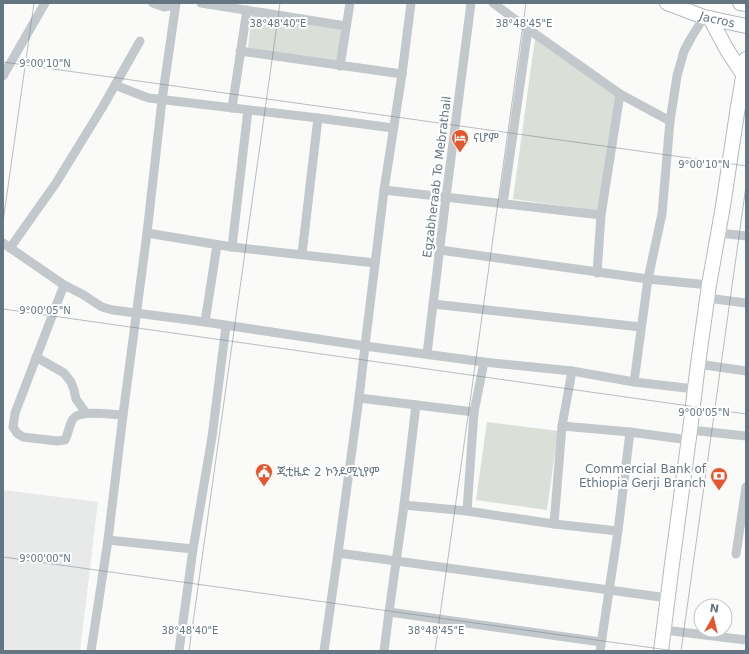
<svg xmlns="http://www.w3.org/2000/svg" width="749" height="654" viewBox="0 0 749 654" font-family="'DejaVu Sans','Noto Sans Ethiopic',sans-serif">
<rect width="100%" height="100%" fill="#fafaf8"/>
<!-- built -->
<polygon fill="#e8e9e9" points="3,490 98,502 80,651 3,651"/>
<!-- green -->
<g fill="#dadfd7">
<polygon points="252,11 346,23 341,61 248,49"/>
<polygon points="535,38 616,92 599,211 513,199"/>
<polygon points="487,422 558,431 547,510 476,500"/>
</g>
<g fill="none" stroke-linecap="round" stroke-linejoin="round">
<defs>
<g id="primary">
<path id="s1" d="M667 3 704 17 746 26"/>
<polyline points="740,3 746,4"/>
<polyline points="710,18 727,50 743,74"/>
<polyline points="661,651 672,564 690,430 698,364 709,285 723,206 737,113 746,59"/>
</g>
</defs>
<!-- primary casing -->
<use href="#primary" stroke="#b5babe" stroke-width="16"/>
<!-- street -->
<g stroke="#c3c8cc" stroke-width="9">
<polyline points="153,3 164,7 175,5"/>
<polyline points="201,3 346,26"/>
<polyline points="493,3 528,29 620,94 670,121"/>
<polyline points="240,51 402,74"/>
<polyline points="340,66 350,3"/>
<polyline points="3,76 45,3"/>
<polyline points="115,85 143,96 149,98 318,118 393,128"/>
<polyline points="232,108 247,10"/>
<polyline points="384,190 601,215"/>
<polyline points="503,204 528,29"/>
<polyline points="147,233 232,247 375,263"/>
<polyline points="719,233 746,236"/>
<polyline points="3,243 64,285 82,294 102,307 113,310 205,322 365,346 484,362 572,371 634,382 695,389"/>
<polyline points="232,247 248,110"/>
<polyline points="10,248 56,183 102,108 140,41"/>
<polyline points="440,250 648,279 709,285"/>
<polyline points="302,254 318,118"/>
<polyline points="597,273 601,215 620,94"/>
<path d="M64 285 15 413 13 427 17 433 23 437 57 441 65 440C68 434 70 423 73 419 80 409 112 415 123 415"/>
<polyline points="707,298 746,303"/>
<polyline points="433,304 641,327"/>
<polyline points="205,322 217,245"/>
<polyline points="427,354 446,197 471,3"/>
<polyline points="36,357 64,373 71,382 74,390 76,399 86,413"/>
<polyline points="698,364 746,371"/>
<polyline points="634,382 648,279 662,214 670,121 677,76 684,51 691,38 704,17"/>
<polyline points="359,398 474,412"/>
<polyline points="562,426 630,432 689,440"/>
<polyline points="690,430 746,436"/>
<polyline points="404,505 467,511 554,524 618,531"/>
<polyline points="467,511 474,412 484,362"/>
<polyline points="554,524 562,426 572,371"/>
<polyline points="108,540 193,549"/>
<polyline points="338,553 668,598"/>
<polyline points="736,554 746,487"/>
<polyline points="389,612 601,642"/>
<polyline points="664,630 746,640"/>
<polyline points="91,651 108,540 123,415 147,233 162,100 176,3"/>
<polyline points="179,651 193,549 212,437 226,326"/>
<polyline points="324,651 338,553 359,398 365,346 384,190 402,74 411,3"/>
<polyline points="384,651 389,612 404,505 416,405"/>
<polyline points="600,651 618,531 630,432"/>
</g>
<!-- primary -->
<use href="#primary" stroke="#fff" stroke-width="14"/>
</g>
<!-- ticks -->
<path fill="none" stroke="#657683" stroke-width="1" stroke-opacity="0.45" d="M3 62 746 166M3 222 34 3M3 309 746 414M3 557 675 651M189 651 280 3M435 651 526 3M681 651 746 186"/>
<!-- icons -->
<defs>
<symbol id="hotel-pin" viewBox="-11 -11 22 30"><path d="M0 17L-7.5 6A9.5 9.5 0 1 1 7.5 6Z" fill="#e4572e" stroke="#fff"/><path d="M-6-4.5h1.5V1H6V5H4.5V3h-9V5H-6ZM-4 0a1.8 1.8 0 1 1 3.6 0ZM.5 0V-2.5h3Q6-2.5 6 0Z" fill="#fff"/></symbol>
<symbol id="civic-pin" viewBox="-11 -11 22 30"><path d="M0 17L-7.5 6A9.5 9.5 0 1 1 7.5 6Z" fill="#e4572e" stroke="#fff"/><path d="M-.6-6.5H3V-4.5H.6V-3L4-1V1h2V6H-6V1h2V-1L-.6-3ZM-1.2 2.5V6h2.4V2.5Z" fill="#fff"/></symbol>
<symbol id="bank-pin" viewBox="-11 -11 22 30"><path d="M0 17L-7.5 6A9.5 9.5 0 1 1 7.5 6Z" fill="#e4572e" stroke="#fff"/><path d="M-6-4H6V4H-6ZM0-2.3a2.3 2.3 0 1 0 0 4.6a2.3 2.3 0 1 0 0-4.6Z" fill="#fff"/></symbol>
</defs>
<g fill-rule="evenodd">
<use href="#hotel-pin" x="450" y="128" width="20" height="27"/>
<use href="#civic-pin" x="254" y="462" width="20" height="27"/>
<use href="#bank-pin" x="709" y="466" width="20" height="27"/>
</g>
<g text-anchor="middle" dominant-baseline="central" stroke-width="4" stroke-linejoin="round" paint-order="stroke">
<!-- street labels -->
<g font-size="12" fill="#657683" stroke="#fff">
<text stroke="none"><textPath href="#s1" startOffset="53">Jacros</textPath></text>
<text transform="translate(437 177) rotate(-83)">Egzabheraab To Mebrathail</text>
</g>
<!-- poi labels -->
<g font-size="12" fill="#657683" stroke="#fff" text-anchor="start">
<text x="473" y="138">ናሆም</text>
<text x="706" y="469" text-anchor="end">Commercial Bank of<tspan x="706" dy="14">Ethiopia Gerji Branch</tspan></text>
<text x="277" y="472">ጂቲዜድ 2 ኮንዶሚኒየም</text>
</g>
</g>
<g font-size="10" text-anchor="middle" fill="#657683" stroke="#fff" stroke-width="4" stroke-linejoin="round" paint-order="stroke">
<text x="278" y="27">38°48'40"E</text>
<text x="524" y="27">38°48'45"E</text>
<text x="45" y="67">9°00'10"N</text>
<text x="704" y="168">9°00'10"N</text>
<text x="45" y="314">9°00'05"N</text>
<text x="704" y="416">9°00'05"N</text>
<text x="45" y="562">9°00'00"N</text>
<text x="190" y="634">38°48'40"E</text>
<text x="436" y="634">38°48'45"E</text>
</g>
<!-- border -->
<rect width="749" height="654" fill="none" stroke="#657683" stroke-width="8"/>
<!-- north arrow -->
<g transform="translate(713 618) rotate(8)"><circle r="19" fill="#ffffff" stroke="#c1c8cd"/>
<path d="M0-3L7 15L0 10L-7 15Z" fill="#e4572e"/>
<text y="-6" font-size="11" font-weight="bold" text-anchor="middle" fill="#657683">N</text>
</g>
</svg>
